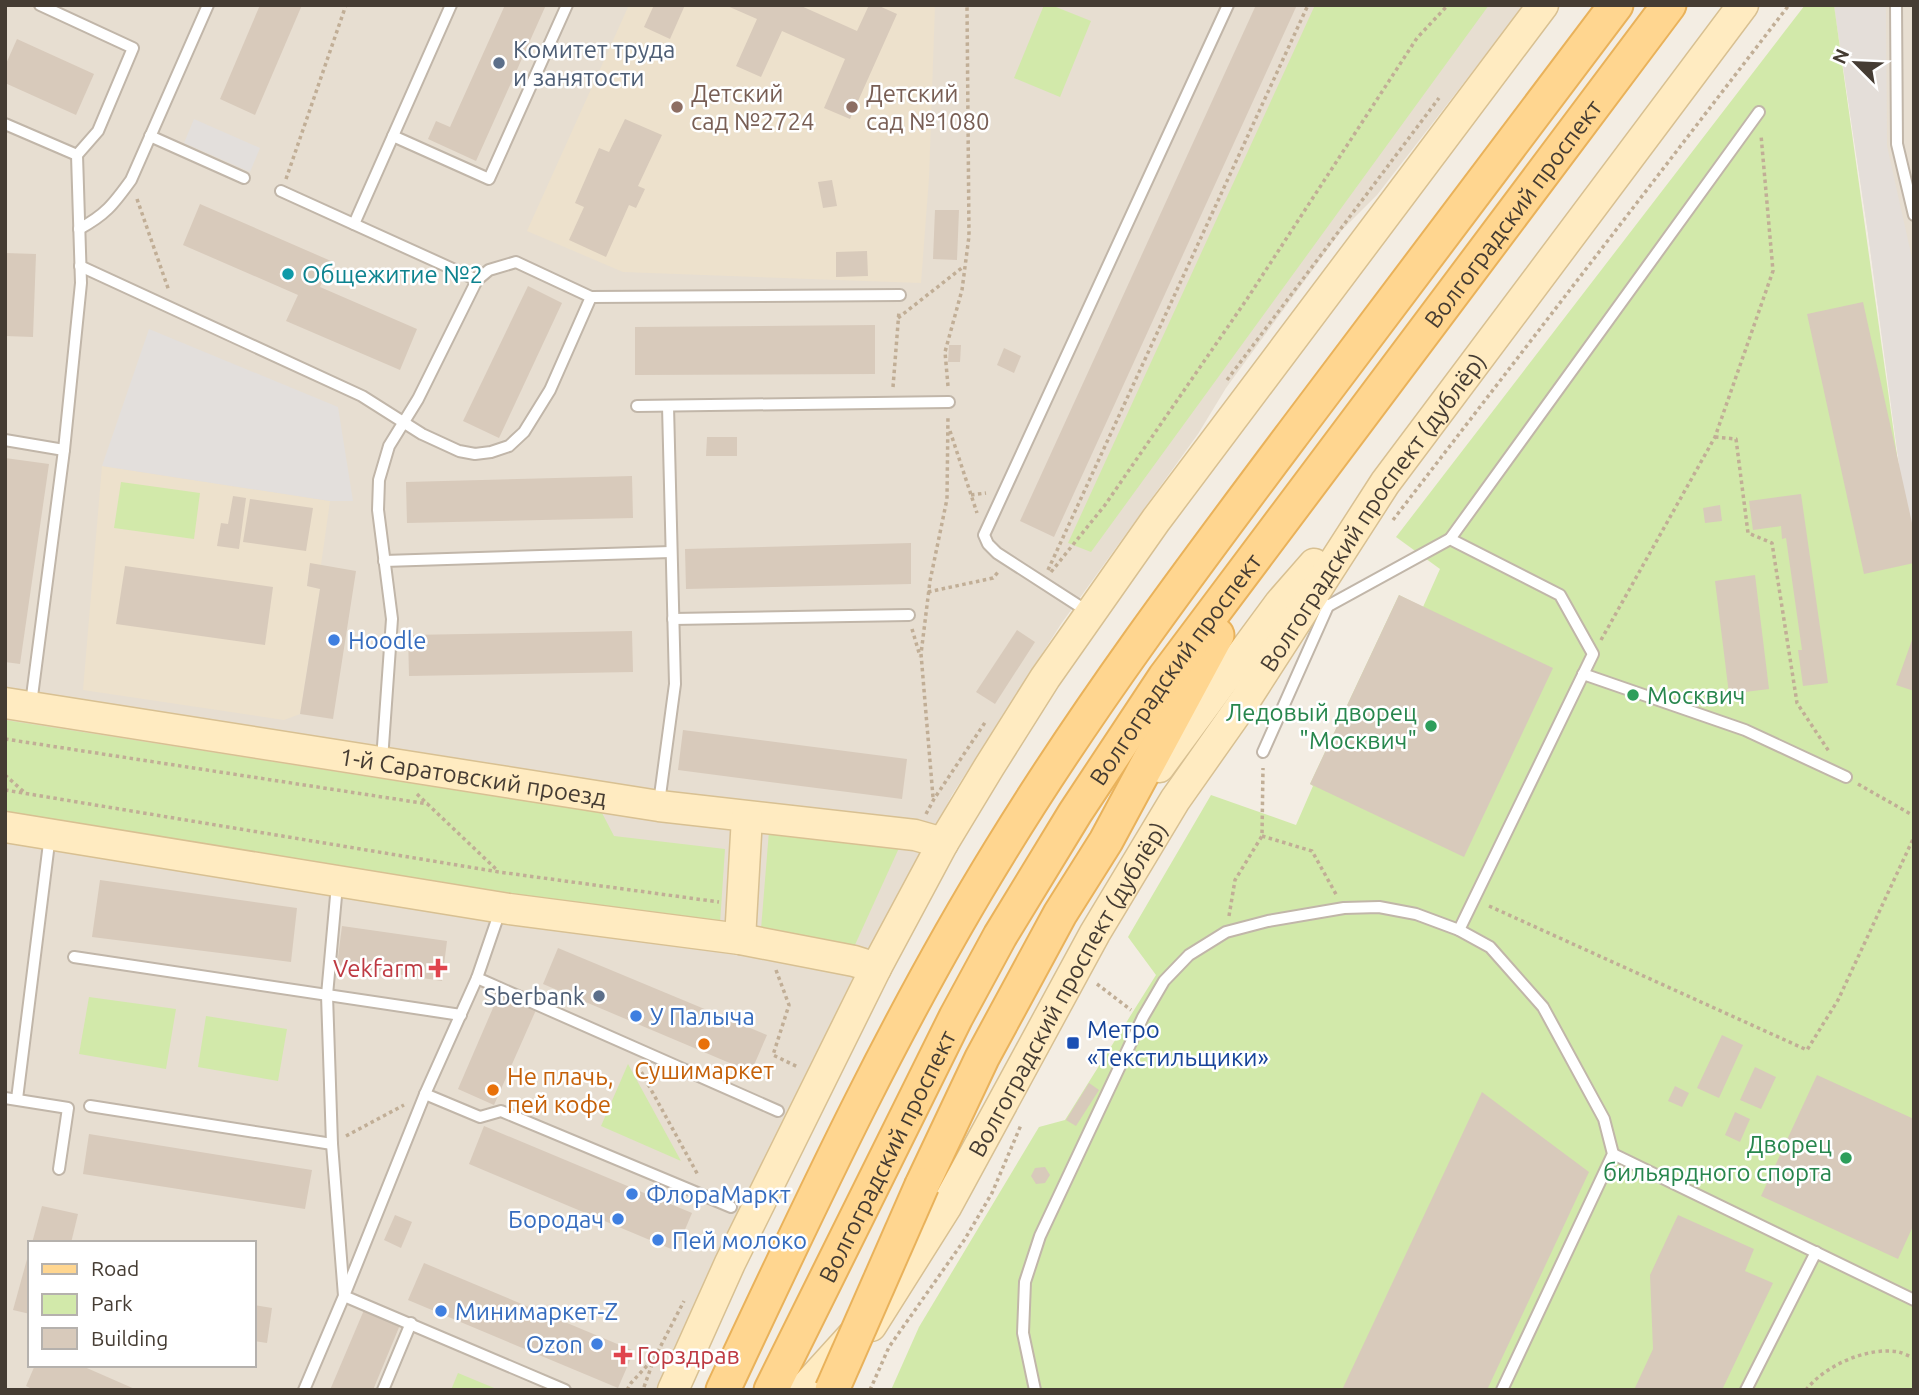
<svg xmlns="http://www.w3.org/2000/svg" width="1919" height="1395" viewBox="0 0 1919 1395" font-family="Ubuntu,sans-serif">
<rect width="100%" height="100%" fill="#f3ede3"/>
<!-- residential -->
<g fill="#e7ded1" fill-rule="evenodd">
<path d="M5 5H1524L1377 195 1342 230 1226 388 1198 434 1061 624 952 795 844 1006 662 1390H5ZM30 1243H254V1365H30Z"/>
<polygon points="1834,5 1914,5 1914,575 1868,233"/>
</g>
<!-- industrial -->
<polygon fill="#e4ded9" points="1834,5 1886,5 1887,146 1914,267 1914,575 1868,233"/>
<!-- education -->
<g fill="#ede1cc">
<polygon points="629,5 935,5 929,178 921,283 623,272 527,231"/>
<polygon points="102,466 330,501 321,565 310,564 307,586 320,589 300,714 284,720 83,690"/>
</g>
<!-- green -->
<g fill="#d2e9aa">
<polygon points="1044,5 1051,5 1091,21 1060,97 1014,78"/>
<polygon points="1315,5 1489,5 1091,552 1068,543"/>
<polygon points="1805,5 1834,5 1914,577 1914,1390 891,1390 919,1327 1039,1127 1065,1120 1156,975 1128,937 1211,795 1296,825 1313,786 1310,784 1399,595 1423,607 1440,569 1396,537"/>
<polygon points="121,482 200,493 194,539 114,528"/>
<polygon points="5,720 602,813 614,836 725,849 720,923 512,898 5,814"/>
<polygon points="769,831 899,848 854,947 761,929"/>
<polygon points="89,997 176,1009 166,1069 79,1054"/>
<polygon points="206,1016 287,1029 278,1081 198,1067"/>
<polygon points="628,1064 681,1161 601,1126"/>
<polygon points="458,1373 499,1390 451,1390"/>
</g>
<!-- parking -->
<g fill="#e3dfdc">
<polygon points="194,119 260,148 250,172 184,143"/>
<polygon points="149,329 338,407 353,501 330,501 102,466"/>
</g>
<!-- building -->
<g fill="#d8cabb">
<polygon points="260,5 302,5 255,115 220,99"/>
<polygon points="505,5 546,5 476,161 428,139 436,121 450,127"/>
<polygon points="654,5 685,5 670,39 644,27"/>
<polygon points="725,5 799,5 857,31 869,5 877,5 897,14 850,119 824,108 845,59 782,31 761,77 736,66 757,19"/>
<polygon points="1256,5 1297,5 1054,537 1020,521"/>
<polygon points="17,39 94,74 76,115 5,83 5,66"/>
<polygon points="625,119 662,135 638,186 645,189 636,208 629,205 606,257 569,240 584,207 575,203 599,148 609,152"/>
<polygon points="832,180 837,206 823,208 818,182"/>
<polygon points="200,204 331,261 320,287 417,329 400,370 286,321 298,295 183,245"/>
<polygon points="935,210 959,210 957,260 933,259"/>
<polygon points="867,251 868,276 836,277 836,252"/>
<polygon points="5,253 36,254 33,337 5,336"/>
<polygon points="528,286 562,303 499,438 463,421"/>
<polygon points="1863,302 1914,532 1914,563 1864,574 1807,314"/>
<polygon points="875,325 875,374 635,375 635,327"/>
<polygon points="949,345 961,345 960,362 948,362"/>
<polygon points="1004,348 1021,356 1014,373 997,365"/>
<polygon points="707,437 737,437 737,456 706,456"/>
<polygon points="5,458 49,464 20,664 5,662"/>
<polygon points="632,476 633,518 407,523 406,482"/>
<polygon points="1801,494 1828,683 1803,686 1798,650 1802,650 1786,538 1782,539 1781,526 1753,530 1749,501"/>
<polygon points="233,496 246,498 239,549 217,546 221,523 228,524"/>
<polygon points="250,499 313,508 306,551 243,542"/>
<polygon points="1720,505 1722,521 1705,523 1703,508"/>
<polygon points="911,543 911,584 686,589 685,549"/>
<polygon points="310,563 356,571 333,719 300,714 320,589 307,586"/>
<polygon points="125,566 273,587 265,645 116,624"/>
<polygon points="1755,575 1769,689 1729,694 1715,581"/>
<polygon points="1399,595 1553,668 1464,857 1310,784"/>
<polygon points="1017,630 1035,642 995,704 976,692"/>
<polygon points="632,631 633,672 409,676 408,635"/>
<polygon points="1913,637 1914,637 1914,691 1896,685"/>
<polygon points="683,730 907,759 902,799 678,770"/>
<polygon points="100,880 297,908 291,962 92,937"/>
<polygon points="342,926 447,941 442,981 337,965"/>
<polygon points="558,948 767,1035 751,1072 543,984"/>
<polygon points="499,994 536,1010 494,1105 458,1089"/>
<polygon points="1722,1035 1743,1045 1719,1098 1697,1088"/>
<polygon points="1755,1067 1776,1077 1761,1109 1740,1100"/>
<polygon points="1817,1075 1914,1119 1914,1224 1898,1259 1761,1196"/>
<polygon points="1089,1083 1099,1090 1076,1126 1066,1120"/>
<polygon points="1675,1086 1689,1093 1682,1107 1668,1101"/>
<polygon points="1482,1092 1589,1172 1487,1390 1342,1390"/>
<polygon points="1735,1112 1750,1119 1740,1142 1725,1135"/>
<polygon points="484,1126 692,1213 676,1251 469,1164"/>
<polygon points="89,1134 312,1170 305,1209 83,1174"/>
<polygon points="1045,1167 1050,1175 1045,1183 1036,1184 1031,1176 1035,1168"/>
<polygon points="42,1206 78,1214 71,1243 32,1243"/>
<polygon points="395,1215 412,1222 401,1248 384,1240"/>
<polygon points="1678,1215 1754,1249 1745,1271 1773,1283 1722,1390 1634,1390 1653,1349 1650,1275"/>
<polygon points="29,1252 30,1253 30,1314 13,1310"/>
<polygon points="424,1263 634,1351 618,1388 408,1300"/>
<polygon points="254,1305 272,1308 267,1343 254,1341"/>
<polygon points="364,1310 400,1325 373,1390 330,1390"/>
<polygon points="35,1365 80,1365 137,1390 34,1390 26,1386"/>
</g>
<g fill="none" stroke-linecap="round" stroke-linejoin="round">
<defs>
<g id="lane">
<polyline points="40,5 133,48 98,131 77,155"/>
<polyline points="1896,5 1897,144 1914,215"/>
<polyline points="5,124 77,155 81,283 64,450 31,704"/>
<polyline points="150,136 244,178"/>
<polyline points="393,136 489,179 567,5"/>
<polyline points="281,191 477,280"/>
<polyline points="354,224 451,5"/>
<path d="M79 229C105 215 113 205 131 180L208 5"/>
<polyline points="80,266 362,396 422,434 459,451 475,454 491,452 509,446 524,432 550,390 591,297"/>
<polyline points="637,406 949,402"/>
<polyline points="5,440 64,450"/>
<polyline points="1450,539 1759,112"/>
<polyline points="384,561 671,552"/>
<polyline points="1328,606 1450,539 1560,595 1593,654 1459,930"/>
<polyline points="1090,613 997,553 988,544 984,535 1228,5"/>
<polyline points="673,619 909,615"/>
<polyline points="1583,674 1745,730 1846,777"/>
<polyline points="1263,752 1328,606 1323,603"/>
<polyline points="382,760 392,619 378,510 379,480 389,446 418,399 477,280 489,270 516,262 591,297 900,295"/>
<polyline points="659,803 675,684 668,406"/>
<polyline points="501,908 477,978 425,1094 344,1296 565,1390"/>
<polyline points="74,957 461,1015"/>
<polyline points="477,978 778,1111"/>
<polyline points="425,1094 480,1117 501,1111 731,1207"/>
<polyline points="5,1098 68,1108 59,1169"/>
<polyline points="17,1099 50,835"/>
<polyline points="90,1106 332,1144"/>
<polyline points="1613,1154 1914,1300"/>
<polyline points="304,1390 344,1296 332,1144 327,995 337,885"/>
<polyline points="383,1390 411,1323"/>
<polyline points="1035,1390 1023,1333 1025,1282 1040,1236 1143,1017 1164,981 1189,955 1226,932 1268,921 1344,908 1379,907 1416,914 1459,930 1490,947 1543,1007 1604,1119 1613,1154 1502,1390"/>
<polyline points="1746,1390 1816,1252"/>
</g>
<g id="secondary">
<path id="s1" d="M5 703 659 806 915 835 943 843"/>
<polyline points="1159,767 1280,603 1314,564"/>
<polyline points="5,827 509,909 740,939 854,961 876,968"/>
<polyline points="740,939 747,817"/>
<path id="s2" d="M871 1326 946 1207 1095 933 1175 800 1244 702 1385 483 1743 5"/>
<polyline points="673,1390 730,1263 876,968 943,843 989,767 1045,678 1156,520 1543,5"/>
<polyline points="803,1390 852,1336"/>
</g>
<g id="primary">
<polyline points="922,1185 982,1058 1060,914 1106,841 1217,635"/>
<path d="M723 1390C809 1207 894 1023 1000 851 1091 702 1196 563 1301 423 1406 284 1510 144 1616 5"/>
<path id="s3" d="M771 1390 956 1017 1000 936 1075 813 1165 677 1669 5"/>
</g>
</defs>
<!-- lane casing -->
<use href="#lane" stroke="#c1b6a9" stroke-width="14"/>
<!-- secondary casing -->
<use href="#secondary" stroke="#d8c092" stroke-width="33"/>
<!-- primary casing -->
<use href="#primary" stroke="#e9b25b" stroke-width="37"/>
<!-- path -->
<g stroke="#c1ae96" stroke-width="3.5" stroke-dasharray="3.5 3.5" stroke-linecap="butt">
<polyline points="286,179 346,5"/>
<polyline points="137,199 169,291"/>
<polyline points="898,318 963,267"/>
<polyline points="1227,380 1439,98"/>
<polyline points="948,386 945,352 962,290 969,236 967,5"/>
<polyline points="893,387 899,311"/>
<polyline points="950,431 977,513"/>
<polyline points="1715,437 1736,439 1748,533 1772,543 1797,703 1830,753"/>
<polyline points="971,495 986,493"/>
<polyline points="1393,520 1789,5"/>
<polyline points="1048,570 1308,5"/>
<polyline points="1051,572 1105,505 1247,299 1417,38 1448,5"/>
<polyline points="928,592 993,578 999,571"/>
<polyline points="912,629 920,656"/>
<polyline points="1601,640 1715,437 1773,271 1761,135"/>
<polyline points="5,739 428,804"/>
<polyline points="5,775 24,792"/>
<polyline points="1858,784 1914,816"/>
<polyline points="5,790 499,872 719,902"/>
<polyline points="417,794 498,871"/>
<polyline points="933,797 921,654 930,581 947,499 948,415"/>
<polyline points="926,814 934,799 986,721"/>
<polyline points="1262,836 1312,851 1337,896"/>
<polyline points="1489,906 1807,1050 1838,1000 1914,837"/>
<polyline points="1229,916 1235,880 1262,836 1263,768"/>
<polyline points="776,970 789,1005 773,1055 798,1067"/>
<polyline points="1097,984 1131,1010"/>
<polyline points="638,1066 698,1175"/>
<polyline points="346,1136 404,1105"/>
<polyline points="644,1387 654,1359"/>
<polyline points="627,1390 631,1383 655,1357 684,1301"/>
<polyline points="870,1390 889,1347 965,1239 992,1193 1021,1125"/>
<path d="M1806 1390C1824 1366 1868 1346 1899 1352 1903 1353 1909 1356 1914 1358"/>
</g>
<!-- lane -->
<use href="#lane" stroke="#fff" stroke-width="10"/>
<!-- secondary -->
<use href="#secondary" stroke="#ffebc1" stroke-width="30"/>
<!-- primary -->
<use href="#primary" stroke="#ffd690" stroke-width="33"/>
<defs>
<polyline id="primary-bridge" points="832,1390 922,1185"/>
</defs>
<!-- primary-bridge casing -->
<use href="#primary-bridge" stroke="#e9b25b" stroke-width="37" stroke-linecap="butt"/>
<!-- primary-bridge -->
<use href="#primary-bridge" stroke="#ffd690" stroke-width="33"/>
</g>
<!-- markers -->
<g fill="#5c6f8a" stroke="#fff" stroke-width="2.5">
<circle cx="499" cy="63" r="7"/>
<circle cx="599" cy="996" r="7"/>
</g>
<g fill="#8d6e63" stroke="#fff" stroke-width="2.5">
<circle cx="677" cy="107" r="7"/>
<circle cx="852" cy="107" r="7"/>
</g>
<circle fill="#0f9aa8" stroke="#fff" stroke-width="2.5" cx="288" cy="274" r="7"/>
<g fill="#3f7fe0" stroke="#fff" stroke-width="2.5">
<circle cx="334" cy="640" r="7"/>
<circle cx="636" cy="1016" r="7"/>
<circle cx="632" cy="1194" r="7"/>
<circle cx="618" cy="1219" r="7"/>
<circle cx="658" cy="1240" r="7"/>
<circle cx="441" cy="1311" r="7"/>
<circle cx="597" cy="1344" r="7"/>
</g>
<g fill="#2e9e5b" stroke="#fff" stroke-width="2.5">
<circle cx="1633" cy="695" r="7"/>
<circle cx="1431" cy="726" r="7"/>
<circle cx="1846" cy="1158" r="7"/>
</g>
<g fill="#e0444e" stroke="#fff" stroke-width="2.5">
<path d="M434.5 957.5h7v7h7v7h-7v7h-7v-7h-7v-7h7z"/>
<path d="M619.5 1344.5h7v7h7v7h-7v7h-7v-7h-7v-7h7z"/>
</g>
<rect fill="#1a4fb4" stroke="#fff" stroke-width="2.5" x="1066" y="1036" width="14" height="14" rx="3.5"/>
<g fill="#e8710a" stroke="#fff" stroke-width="2.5">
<circle cx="704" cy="1044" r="7"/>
<circle cx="493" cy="1090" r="7"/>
</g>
<g text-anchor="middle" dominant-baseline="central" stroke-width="5" stroke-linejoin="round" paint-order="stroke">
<!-- service labels -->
<g font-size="24" fill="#4e5e75" stroke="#fff" text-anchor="start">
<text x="513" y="49">Комитет труда<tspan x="513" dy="28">и занятости</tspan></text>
<text x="585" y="996" text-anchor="end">Sberbank</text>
</g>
<!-- education labels -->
<g font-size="24" fill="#785e54" stroke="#fff" text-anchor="start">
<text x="691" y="93">Детский<tspan x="691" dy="28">сад №2724</tspan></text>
<text x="866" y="93">Детский<tspan x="866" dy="28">сад №1080</tspan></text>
</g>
<!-- street labels -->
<g font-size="24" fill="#453c33" stroke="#fff">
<text stroke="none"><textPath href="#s3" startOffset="1395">Волгоградский проспект</textPath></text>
<text stroke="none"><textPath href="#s2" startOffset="957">Волгоградский проспект (дублёр)</textPath></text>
<text stroke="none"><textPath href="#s3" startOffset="828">Волгоградский проспект</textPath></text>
<text stroke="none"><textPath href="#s1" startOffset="474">1-й Саратовский проезд</textPath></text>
<text stroke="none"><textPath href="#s2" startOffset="390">Волгоградский проспект (дублёр)</textPath></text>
<text stroke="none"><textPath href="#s3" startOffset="261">Волгоградский проспект</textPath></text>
</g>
<!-- culture labels -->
<g font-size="24" fill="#0d838f" stroke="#fff" text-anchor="start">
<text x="302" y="274">Общежитие №2</text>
</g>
<!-- shop labels -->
<g font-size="24" fill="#366cbe" stroke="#fff" text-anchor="start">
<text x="348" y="640">Hoodle</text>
<text x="650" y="1016">У Палыча</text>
<text x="646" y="1194">ФлораМаркт</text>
<text x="604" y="1219" text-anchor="end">Бородач</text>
<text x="672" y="1240">Пей молоко</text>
<text x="455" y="1311">Минимаркет-Z</text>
<text x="583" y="1344" text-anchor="end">Ozon</text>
</g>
<!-- leisure labels -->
<g font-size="24" fill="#27864d" stroke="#fff" text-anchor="end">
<text x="1647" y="695" text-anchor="start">Москвич</text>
<text x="1417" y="712">Ледовый дворец<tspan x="1417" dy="28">"Москвич"</tspan></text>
<text x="1832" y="1144">Дворец<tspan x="1832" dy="28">бильярдного спорта</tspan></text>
</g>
<!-- health labels -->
<g font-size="24" fill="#be3a42" stroke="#fff" text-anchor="end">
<text x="424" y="968">Vekfarm</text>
<text x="637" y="1355" text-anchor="start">Горздрав</text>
</g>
<!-- transit labels -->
<g font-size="24" fill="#164399" stroke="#fff" text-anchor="start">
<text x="1087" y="1029">Метро<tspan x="1087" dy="28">«Текстильщики»</tspan></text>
</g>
<!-- food labels -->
<g font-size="24" fill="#c56008" stroke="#fff">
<text x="704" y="1070">Сушимаркет</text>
<text x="507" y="1076" text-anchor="start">Не плачь,<tspan x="507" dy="28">пей кофе</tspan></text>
</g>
</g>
<!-- border -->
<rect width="1919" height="1395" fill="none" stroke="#453c33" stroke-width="14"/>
<!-- legend -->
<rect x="28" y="1241" width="228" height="126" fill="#ffffff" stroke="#b5b1ad" stroke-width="2"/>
<rect x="42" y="1264" width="35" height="10" fill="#ffd690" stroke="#b5b1ad" stroke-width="2"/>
<text x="91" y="1276" font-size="21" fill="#453c33">Road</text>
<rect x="42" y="1294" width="35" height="21" fill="#d2e9aa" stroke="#b5b1ad" stroke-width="2"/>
<text x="91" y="1311" font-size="21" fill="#453c33">Park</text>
<rect x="42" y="1328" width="35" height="21" fill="#d8cabb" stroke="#b5b1ad" stroke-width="2"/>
<text x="91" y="1346" font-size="21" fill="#453c33">Building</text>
<!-- north arrow -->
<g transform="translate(1856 63) rotate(294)" stroke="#ffffff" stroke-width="5" paint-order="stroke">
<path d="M0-5L12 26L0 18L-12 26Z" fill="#453c33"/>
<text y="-10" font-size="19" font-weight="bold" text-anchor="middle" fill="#453c33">N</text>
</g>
</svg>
